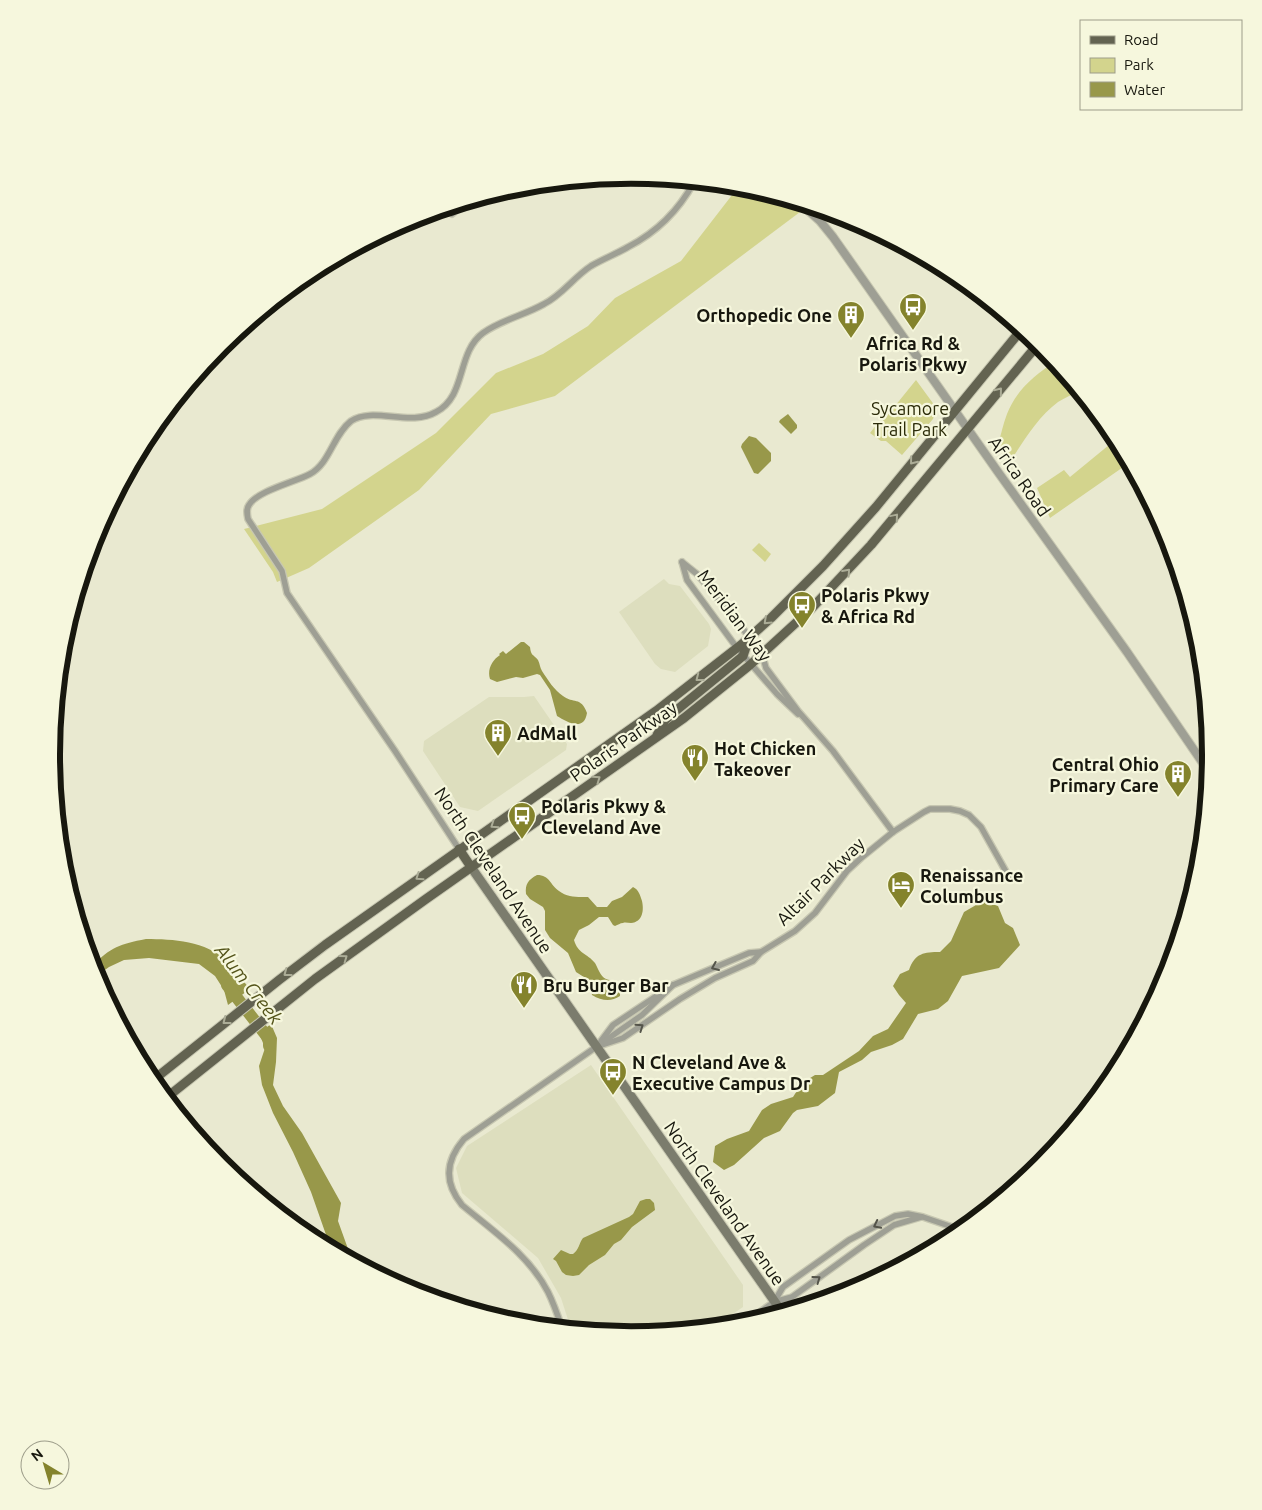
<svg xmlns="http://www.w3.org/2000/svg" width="1262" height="1510" viewBox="0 0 1262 1510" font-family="Ubuntu,sans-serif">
<rect width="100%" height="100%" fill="#e9e9d0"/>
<!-- built -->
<g fill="#dddebe">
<polygon points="664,579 669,584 680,586 709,624 711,629 708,646 675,672 661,669 655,664 619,612"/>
<polygon points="534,696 567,744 566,750 478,811 460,807 423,751 424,741 489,697 524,697"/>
<polygon points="591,1065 743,1285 743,1307 715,1326 631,1335 571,1329 561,1298 538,1258 462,1193 456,1168 467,1146"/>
</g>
<!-- green -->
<g fill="#d3d48d">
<polygon points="739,186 808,206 555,396 491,414 419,490 309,568 277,582 273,572 244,529 322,509 436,433 496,373 543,354 588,326 615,298 681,261"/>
<path d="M1055 362 1079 391C1072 395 1064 398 1058 402 1038 417 1025 439 1011 460L1007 459 998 445C1001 435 1003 424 1007 414 1016 391 1034 375 1055 362Z"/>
<polygon points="916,380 935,406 936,410 933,419 902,455 886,441 881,441 870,433 877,424 882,422"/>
<polygon points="1117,440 1129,463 1050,518 1037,488 1064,470 1070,477 1109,445"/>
<polygon points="759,543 771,554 765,562 752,550"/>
<polygon points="1207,716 1210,746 1198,726"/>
</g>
<!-- water -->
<g fill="#98984a">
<polygon points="788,414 797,425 797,428 791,434 779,422 780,420"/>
<polygon points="749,436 756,438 771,453 771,461 758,474 754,473 741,447 742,444"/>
<path d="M521 642H524L530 647C531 656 533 654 538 660 540 664 540 668 542 671 548 680 554 690 563 696 573 704 581 696 587 713 584 732 567 722 557 716L550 690 540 675 537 674 523 678 516 677 497 682 490 679C487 670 492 660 500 655L499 654 503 651 506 654Z"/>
<path d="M537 875C550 875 550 885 559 891 568 898 578 897 588 897L597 907H607L612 901 622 897 633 887C639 890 640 895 642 901 644 910 643 922 631 923 628 923 625 922 623 923 620 923 618 925 615 926L613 925 608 917H599L589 925 579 930 574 940C578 954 587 953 595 963 598 968 600 976 606 979 612 981 615 980 620 985V996C611 1002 602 1001 592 995 588 974 592 983 576 972L568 953 550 938 545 930V911L543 907 530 899 526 894C525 884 528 880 537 875Z"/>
<path d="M983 901 998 906 1005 923 1013 928 1020 945 999 968 962 976 948 1001 938 1009 918 1014 903 1039 892 1045 871 1052 862 1060 839 1072 835 1093 818 1106 797 1110 793 1113 780 1131 764 1138 734 1165 724 1170 713 1162 715 1146 727 1139 749 1131 762 1110 771 1104 793 1097 802 1083 815 1075H823L859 1051 873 1036 888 1029 906 1003 899 995 893 986 900 974 909 970C915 953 924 952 940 952L951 941 964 912Z"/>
<path d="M146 939C173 939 206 941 227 961 235 970 242 980 250 989L228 1005 224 990 215 976 199 964 149 958 124 960 109 967 95 977 92 966C111 947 120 944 146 939Z"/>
<polygon points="271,1024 277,1038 276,1062 273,1085 283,1106 302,1133 341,1203 338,1221 352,1260 331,1249 311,1192 293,1152 273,1113 262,1085 259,1066 265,1048 259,1033"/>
<path d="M646 1199H650L654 1203 655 1210 632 1227 621 1240 614 1244 605 1255 589 1265 579 1275 573 1276 566 1275 562 1272 556 1261 553 1259 561 1250 570 1254H573C579 1250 579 1243 583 1238L629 1217 633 1214 640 1201Z"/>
</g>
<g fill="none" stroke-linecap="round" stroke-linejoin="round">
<!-- river -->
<polyline stroke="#98984a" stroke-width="12" points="227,985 269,1039 269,1046"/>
<defs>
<g id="minor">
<polyline points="452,214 465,203"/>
<polyline points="682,562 697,574 740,625 762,654 766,668 798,711 833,751 893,832"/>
<polyline points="682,562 687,580 737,648 777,694 798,714"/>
<path d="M459 849 395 751 287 593 282 571 248 519C247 514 246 509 249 505 257 491 295 482 310 474 330 463 333 435 351 421 373 406 410 427 436 412 467 396 456 353 483 333 501 320 525 315 544 304 562 295 574 277 591 266 603 259 616 254 628 247 657 232 679 210 694 182"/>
<polyline points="601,1041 613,1025 673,985 749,953 761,952"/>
<polyline points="596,1047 623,1038 680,999 715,978 753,961 761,952 795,931 815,913 847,871 861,858 893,832 924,812 930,809 950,809 960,811 969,815 981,827 1009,877"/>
<polyline points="774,1302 783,1287 849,1240 895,1216 908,1214 923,1217 961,1230"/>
<polyline points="743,1324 774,1302 792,1297 864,1245 894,1225 921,1217"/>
<path d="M562 1328C558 1316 554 1304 548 1292 529 1255 493 1231 462 1205 444 1183 445 1161 464 1139L642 1015 673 985"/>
</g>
<polyline id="tertiary" points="800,203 820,221 833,237 998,472 1127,652 1209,772"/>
<polyline id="secondary" points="471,867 782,1312"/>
<g id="primary">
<polyline points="657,735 665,720 673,713 743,656 749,638"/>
<polyline points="459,849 471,867"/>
<polyline points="152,1081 279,980 325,945 656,711 742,644 771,618 823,566 876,507 1022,329"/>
<polyline points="166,1098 315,979 426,899 684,718 750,665 811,609 871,545 1039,343"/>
</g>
</defs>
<!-- minor casing -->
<use href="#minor" stroke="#c7c7b1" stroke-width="8"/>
<!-- tertiary casing -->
<use href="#tertiary" stroke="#c7c7b1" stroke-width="10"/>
<!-- secondary casing -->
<use href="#secondary" stroke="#c7c7b1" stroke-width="11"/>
<!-- primary casing -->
<use href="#primary" stroke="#c7c7b1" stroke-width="11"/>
<!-- minor -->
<use href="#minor" stroke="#9e9f94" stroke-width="5.5"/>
<!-- tertiary -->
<use href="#tertiary" stroke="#9e9f94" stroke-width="8"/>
<!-- secondary -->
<use href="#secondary" stroke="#7b7c6d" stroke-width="9"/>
<!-- primary -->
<use href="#primary" stroke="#636351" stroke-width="9"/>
</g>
<!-- one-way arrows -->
<defs><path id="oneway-chevron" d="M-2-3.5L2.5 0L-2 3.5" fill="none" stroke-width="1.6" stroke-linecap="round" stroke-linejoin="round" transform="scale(1.25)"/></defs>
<g stroke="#acad97">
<use href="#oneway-chevron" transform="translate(999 391) rotate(-51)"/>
<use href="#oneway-chevron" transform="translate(913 461) rotate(129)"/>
<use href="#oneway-chevron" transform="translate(895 517) rotate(-50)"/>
<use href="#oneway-chevron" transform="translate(847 572) rotate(-48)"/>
<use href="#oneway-chevron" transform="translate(767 621) rotate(137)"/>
<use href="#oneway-chevron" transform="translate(699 678) rotate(142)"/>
<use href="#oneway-chevron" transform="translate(597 779) rotate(-35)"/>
<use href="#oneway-chevron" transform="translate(494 825) rotate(145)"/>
<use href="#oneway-chevron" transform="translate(419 877) rotate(145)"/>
<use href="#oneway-chevron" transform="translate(344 958) rotate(-36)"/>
<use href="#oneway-chevron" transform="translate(287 973) rotate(143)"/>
<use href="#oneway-chevron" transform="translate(226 1021) rotate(142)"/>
</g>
<g stroke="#54544a">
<use href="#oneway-chevron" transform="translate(715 967) rotate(157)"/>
<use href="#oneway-chevron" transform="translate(640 1027) rotate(-35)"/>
<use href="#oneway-chevron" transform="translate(877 1225) rotate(153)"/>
<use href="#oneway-chevron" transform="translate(817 1279) rotate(-36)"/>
</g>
<!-- icons -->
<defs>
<symbol id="bus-pin" viewBox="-11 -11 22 30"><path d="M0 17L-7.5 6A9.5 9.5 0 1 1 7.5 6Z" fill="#84832c" stroke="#f6f7dd"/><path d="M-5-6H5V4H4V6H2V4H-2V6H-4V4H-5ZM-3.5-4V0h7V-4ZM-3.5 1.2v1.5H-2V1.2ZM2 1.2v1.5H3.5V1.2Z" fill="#fff"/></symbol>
<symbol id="building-pin" viewBox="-11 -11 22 30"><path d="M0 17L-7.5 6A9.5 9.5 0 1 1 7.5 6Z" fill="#84832c" stroke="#f6f7dd"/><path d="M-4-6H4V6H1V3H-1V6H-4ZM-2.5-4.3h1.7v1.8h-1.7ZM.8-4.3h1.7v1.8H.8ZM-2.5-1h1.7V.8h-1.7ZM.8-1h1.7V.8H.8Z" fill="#fff"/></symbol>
<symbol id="restaurant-pin" viewBox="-11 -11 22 30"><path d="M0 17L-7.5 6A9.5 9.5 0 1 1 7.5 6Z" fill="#84832c" stroke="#f6f7dd"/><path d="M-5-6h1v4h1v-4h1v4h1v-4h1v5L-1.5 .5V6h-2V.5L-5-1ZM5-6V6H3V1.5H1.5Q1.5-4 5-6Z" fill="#fff"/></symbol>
<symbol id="hotel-pin" viewBox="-11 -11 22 30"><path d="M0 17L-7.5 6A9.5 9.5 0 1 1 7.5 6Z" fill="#84832c" stroke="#f6f7dd"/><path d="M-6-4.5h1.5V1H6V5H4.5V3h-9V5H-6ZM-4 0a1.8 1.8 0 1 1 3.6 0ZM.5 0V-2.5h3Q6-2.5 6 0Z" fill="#fff"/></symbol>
</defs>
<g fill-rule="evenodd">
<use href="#bus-pin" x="897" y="291" width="32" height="43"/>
<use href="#building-pin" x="835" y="299" width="32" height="43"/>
<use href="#bus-pin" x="786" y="589" width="32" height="43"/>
<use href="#building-pin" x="482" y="717" width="32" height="43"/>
<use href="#restaurant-pin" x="679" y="742" width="32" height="43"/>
<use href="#building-pin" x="1162" y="758" width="32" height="43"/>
<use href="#bus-pin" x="506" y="800" width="32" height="43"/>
<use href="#hotel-pin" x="885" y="869" width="32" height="43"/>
<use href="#restaurant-pin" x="508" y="969" width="32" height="43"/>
<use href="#bus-pin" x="597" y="1056" width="32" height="43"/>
</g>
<g text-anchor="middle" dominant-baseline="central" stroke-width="4.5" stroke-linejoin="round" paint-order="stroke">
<!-- poi labels -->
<g font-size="18" font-weight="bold" fill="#17170e" stroke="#f6f7dd" text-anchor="start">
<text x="832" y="315" text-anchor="end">Orthopedic One</text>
<text x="913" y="343" text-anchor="middle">Africa Rd &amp;<tspan x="913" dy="21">Polaris Pkwy</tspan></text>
<text x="821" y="595">Polaris Pkwy<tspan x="821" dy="21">&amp; Africa Rd</tspan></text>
<text x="517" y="733">AdMall</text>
<text x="714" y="748">Hot Chicken<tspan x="714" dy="21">Takeover</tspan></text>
<text x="1159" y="764" text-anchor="end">Central Ohio<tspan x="1159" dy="21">Primary Care</tspan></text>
<text x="541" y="806">Polaris Pkwy &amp;<tspan x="541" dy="21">Cleveland Ave</tspan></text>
<text x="920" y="875">Renaissance<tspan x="920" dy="21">Columbus</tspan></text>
<text x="543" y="985">Bru Burger Bar</text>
<text x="632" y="1062">N Cleveland Ave &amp;<tspan x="632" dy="21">Executive Campus Dr</tspan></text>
</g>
<!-- park labels -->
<g font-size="18" fill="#2b2b08" stroke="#f6f7dd">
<text x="910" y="408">Sycamore<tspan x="910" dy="21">Trail Park</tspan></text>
</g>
<!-- street labels -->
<g font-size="18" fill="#17170e" stroke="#f6f7dd">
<text transform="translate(1020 476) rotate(55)">Africa Road</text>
<text transform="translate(735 615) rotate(53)">Meridian Way</text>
<text transform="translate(623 741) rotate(-35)">Polaris Parkway</text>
<text transform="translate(494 870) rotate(56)">North Cleveland Avenue</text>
<text transform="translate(820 881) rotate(-45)">Altair Parkway</text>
<text transform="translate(725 1203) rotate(55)">North Cleveland Avenue</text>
</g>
<!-- water labels -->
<g font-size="19" font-style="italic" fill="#54541a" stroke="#f6f7dd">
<text transform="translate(249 984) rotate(52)">Alum Creek</text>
</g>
</g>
<!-- crop -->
<path d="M0 0H1262V1510H0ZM60 755a571 571 0 1 1 1142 0a571 571 0 1 1-1142 0Z" fill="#f6f7dd" fill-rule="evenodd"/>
<path fill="none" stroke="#17170e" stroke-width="6" d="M60 755a571 571 0 1 1 1142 0a571 571 0 1 1-1142 0Z"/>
<!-- legend -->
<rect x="1080" y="20" width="162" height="90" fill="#f6f7dd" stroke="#9d9d8a"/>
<rect x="1090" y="36" width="25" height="8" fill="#636351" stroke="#9d9d8a"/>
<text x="1124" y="45" font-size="15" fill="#17170e">Road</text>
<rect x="1090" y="58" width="25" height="15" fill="#d3d48d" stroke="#9d9d8a"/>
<text x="1124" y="70" font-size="15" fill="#17170e">Park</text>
<rect x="1090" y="82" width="25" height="15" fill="#98984a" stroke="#9d9d8a"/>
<text x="1124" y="95" font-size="15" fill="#17170e">Water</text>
<!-- north arrow -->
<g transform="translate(45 1465) rotate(322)"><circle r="24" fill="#f6f7dd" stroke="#9d9d8a"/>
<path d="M0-4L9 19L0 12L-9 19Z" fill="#84832c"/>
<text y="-8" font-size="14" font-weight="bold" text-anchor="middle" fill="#17170e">N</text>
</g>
</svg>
